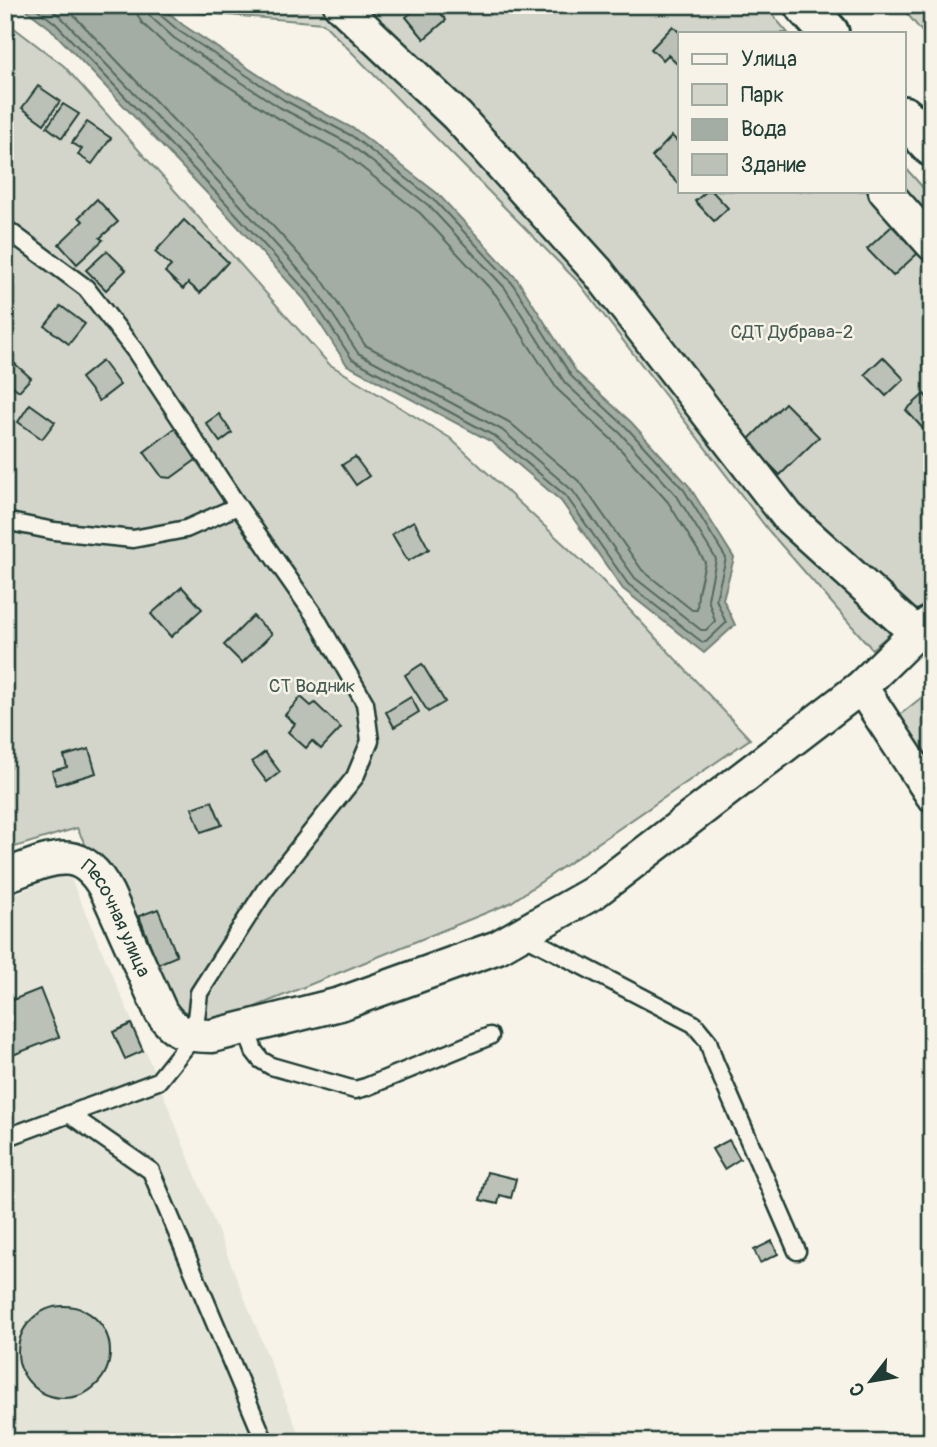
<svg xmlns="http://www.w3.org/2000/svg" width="937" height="1447" viewBox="0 0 937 1447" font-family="Pangolin,sans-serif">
<rect width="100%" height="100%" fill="#f7f3e8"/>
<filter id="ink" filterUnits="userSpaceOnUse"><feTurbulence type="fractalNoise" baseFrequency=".0143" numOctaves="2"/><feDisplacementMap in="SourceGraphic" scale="14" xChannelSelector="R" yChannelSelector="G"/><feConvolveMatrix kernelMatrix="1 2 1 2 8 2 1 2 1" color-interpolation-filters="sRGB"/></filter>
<g filter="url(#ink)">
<!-- built -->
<polygon fill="#e5e4d9" points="68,872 158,1081 302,1442 5,1442 5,898"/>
<!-- green -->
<g fill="#d3d5ca" stroke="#79897f" stroke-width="2">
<polygon points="185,5 764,5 788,33 680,33 680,191 904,191 904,166 932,198 932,598 872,649 769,531 579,283 323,23 192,12"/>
<polygon points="900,5 932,5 932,44"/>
<polygon points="5,21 64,66 329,364 450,438 600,578 750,739 510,903 213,1024 165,1003 77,828 5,850"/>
<polygon points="932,689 932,786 892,721"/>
</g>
<!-- water -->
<polygon fill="#a4ada3" stroke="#6f8077" stroke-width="2" points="20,5 160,5 183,25 287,94 356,130 438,194 517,279 577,373 631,422 689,486 734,558 723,599 735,625 704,653 623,589 561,501 492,442 347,365 304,299 221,208 50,28"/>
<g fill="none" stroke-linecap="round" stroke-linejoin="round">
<!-- shore -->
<g stroke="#546a60" stroke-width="2">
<polyline points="32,5 55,23 226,203 309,294 352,359 496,437 566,496 628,584 702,642 706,642 726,623 716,599 726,558 684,490 626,427 572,377 512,283 433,199 352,136 284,100 179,31 158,13 156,5"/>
<polyline points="46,5 61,17 233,197 315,288 358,353 502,430 573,491 635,578 701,630 706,630 715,621 708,599 716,559 677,496 620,433 565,383 505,288 428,205 348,143 279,107 174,38 152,18 148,13 148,5"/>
<polyline points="64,5 240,190 323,281 365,345 509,422 581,483 642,570 692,610 697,610 698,593 705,562 668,502 612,440 557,389 496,295 420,213 342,152 274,116 167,46 142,23 138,16 137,5"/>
</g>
</g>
<!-- building -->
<g fill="#bbc1b6" stroke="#1f3d34" stroke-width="2">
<polygon points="420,5 424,5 426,7 428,5 434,5 446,20 424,39 406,17"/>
<polygon points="673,26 680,33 680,67 668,55 663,60 651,49"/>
<polygon points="38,86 60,101 44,124 22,108"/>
<polygon points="63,104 79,114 62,138 47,127"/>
<polygon points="87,122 111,138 92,164 78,155 82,149 72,143"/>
<polygon points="672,136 680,144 680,185 652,157"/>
<polygon points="707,191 712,191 728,208 714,221 695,201"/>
<polygon points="97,199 118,222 100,238 103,240 77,264 59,244 83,221 79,217"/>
<polygon points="184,220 228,262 200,293 188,283 183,289 165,272 171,266 155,252"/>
<polygon points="892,226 918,253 893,276 867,249"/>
<polygon points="107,251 126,270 106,290 86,270"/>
<polygon points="61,306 85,324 69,344 45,326"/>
<polygon points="883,357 904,379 886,396 865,374"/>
<polygon points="102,361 120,385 99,401 81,378"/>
<polygon points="14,363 31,378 19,391 5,380 5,373"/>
<polygon points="924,394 930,401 932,400 932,428 927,433 906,410"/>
<polygon points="785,403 819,437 780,475 747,441"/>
<polygon points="30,404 55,422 42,439 18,422"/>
<polygon points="219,414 232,433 220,442 206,423"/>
<polygon points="178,426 200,457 171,478 162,477 144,452"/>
<polygon points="355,457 369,476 356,485 342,465"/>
<polygon points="414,521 429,549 408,561 392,534"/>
<polygon points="182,587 202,609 171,637 151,614"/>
<polygon points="253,616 272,634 242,663 224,645"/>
<polygon points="422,664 445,702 428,712 405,675"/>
<polygon points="301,697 311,706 315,703 341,728 321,749 312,741 306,748 288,732 295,724 285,715"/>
<polygon points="411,697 419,712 394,727 386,712"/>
<polygon points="89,749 96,773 56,785 52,771 67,767 64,756"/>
<polygon points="265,752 280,772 267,782 252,762"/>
<polygon points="212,801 222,825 201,832 192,808"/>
<polygon points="158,909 177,956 158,964 139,916"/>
<polygon points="40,989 59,1037 5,1058 5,1003"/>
<polygon points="131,1024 143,1051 125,1059 113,1032"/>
<polygon points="729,1140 740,1159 724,1169 712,1149"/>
<polygon points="487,1172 516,1179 511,1198 500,1195 498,1204 480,1200"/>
<polygon points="772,1241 778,1254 760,1263 754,1250"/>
<circle cx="64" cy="1352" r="46"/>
</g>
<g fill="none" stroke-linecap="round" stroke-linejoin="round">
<defs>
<g id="lane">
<polyline points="5,228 86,288 136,352 238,506 315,616 365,703 370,741 355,777 265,890 199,993 194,1036 158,1081 5,1138"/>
<polyline points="5,521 54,531 133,539 186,529 238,506"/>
<polyline points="521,934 694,1024 708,1041 714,1060 797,1251"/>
<polyline points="246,1028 254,1051 261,1060 271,1066 355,1090 366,1087 490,1036"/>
<polyline points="69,1114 151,1171 265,1442"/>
</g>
<g id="street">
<polyline points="340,5 457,116 598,272 788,517 916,633"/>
<polyline points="885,191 932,244"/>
<polyline points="861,687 932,795"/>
<path id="s1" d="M5 876C51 859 81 840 108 894L161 1012C176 1034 187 1036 212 1036L340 1004 498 947 593 893 861 687 916 633 932 621"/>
</g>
<g id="primary">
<polyline points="804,5 829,33"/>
<polyline points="904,116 932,147"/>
</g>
</defs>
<!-- lane casing -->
<use href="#lane" stroke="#1f3d34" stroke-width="21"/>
<!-- street casing -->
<use href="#street" stroke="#1f3d34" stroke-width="37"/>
<!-- primary casing -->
<use href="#primary" stroke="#1f3d34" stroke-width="44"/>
<!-- lane -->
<use href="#lane" stroke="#f7f3e8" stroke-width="16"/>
<!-- street -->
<use href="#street" stroke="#f7f3e8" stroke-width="32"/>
<!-- primary -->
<use href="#primary" stroke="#f7f3e8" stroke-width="38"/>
</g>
</g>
<g text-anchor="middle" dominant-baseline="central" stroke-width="5" stroke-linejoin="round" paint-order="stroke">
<!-- park labels -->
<g font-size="19" fill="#435b52" stroke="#f7f3e8">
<text x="792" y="332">СДТ Дубрава-2</text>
<text x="312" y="686">СТ Водник</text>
</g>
<!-- street labels -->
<g font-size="19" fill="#1f3d34" stroke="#f7f3e8">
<text stroke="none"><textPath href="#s1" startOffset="147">Песочная улица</textPath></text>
</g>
</g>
<!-- margin -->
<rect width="937" height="1447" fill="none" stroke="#f7f3e8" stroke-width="28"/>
<rect x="14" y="14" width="909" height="1419" fill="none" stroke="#1f3d34" stroke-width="2.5" filter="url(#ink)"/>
<!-- legend -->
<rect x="678" y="32" width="228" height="161" fill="#f7f3e8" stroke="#a1aaa0" stroke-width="2"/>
<rect x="692" y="54" width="35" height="10" fill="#f7f3e8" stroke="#a1aaa0" stroke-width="2"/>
<text x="741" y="66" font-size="21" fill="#1f3d34">Улица</text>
<rect x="692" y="84" width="35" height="21" fill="#d3d5ca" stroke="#a1aaa0" stroke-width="2"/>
<text x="741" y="102" font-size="21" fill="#1f3d34">Парк</text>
<rect x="692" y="119" width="35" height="21" fill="#a4ada3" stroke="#a1aaa0" stroke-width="2"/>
<text x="741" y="136" font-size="21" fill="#1f3d34">Вода</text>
<rect x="692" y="154" width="35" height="21" fill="#bbc1b6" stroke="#a1aaa0" stroke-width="2"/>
<text x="741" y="172" font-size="21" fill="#1f3d34">Здание</text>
<!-- north arrow -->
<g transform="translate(871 1381) rotate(239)" stroke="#f7f3e8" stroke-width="5" paint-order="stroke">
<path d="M0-5L12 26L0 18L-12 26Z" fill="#1f3d34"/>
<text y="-10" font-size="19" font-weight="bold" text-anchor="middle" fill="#1f3d34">С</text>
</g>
</svg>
